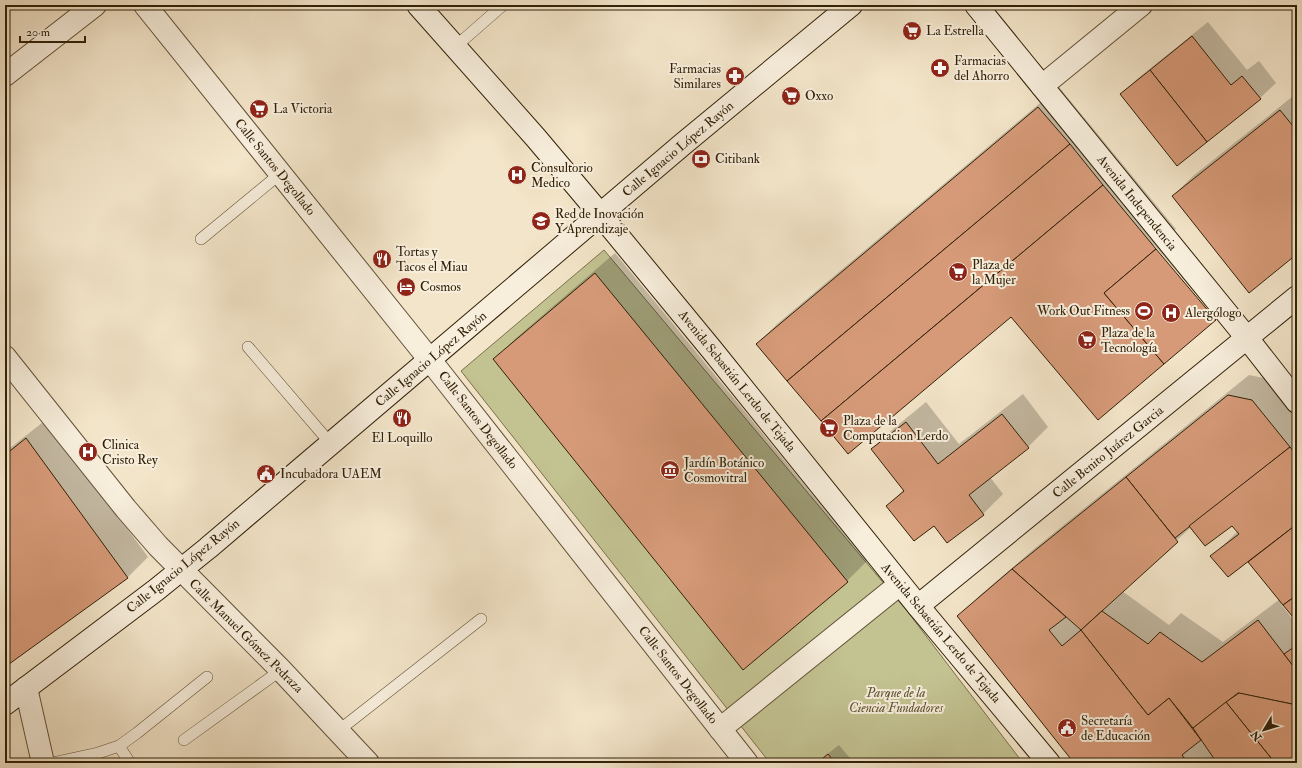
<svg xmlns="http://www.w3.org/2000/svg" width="1302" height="768" viewBox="0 0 1302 768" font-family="'IM FELL Double Pica',serif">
<rect width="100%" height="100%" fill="#f3e5c9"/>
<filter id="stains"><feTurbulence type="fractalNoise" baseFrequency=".005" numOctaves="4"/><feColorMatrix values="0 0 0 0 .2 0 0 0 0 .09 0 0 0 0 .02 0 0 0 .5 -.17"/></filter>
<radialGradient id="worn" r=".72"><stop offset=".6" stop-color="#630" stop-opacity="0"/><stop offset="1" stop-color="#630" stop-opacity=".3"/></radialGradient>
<!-- green -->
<polygon fill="#c3c291" stroke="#7a714c" points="604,250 907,611 1023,763 770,763 461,371"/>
<!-- shadow -->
<g fill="#0003" fill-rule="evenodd">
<polygon points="1208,22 1247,70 1259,61 1276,83 1260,98 1121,94 1137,79"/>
<polygon points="1059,87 1176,229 1171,233 1231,303 1216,318 1154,245 1011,315 757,344 777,324"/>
<polygon points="1297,93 1297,253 1173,196 1193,176"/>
<polygon points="615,253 867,561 847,581 495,359 515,339"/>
<path d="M1249 375 1273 380 1297 411V621L1283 603 1281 604 1297 625V763H1075L959 617 979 596 1034 549ZM1232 525 1238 531 1212 556 1255 555V556L1249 562 1280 599 1223 642 1181 613 1169 625 1122 591 1191 527ZM1237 692 1241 693 1230 699Z"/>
<polygon points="1023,394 1048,427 1028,447 990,477 1003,494 983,514 934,524 888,506 904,489 872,449 893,429 926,402 959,444"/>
<polygon points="47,419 148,557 128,577 5,665 5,452"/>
<polygon points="839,745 854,763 816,763"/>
</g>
<!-- building -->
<g fill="#d69a78" stroke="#312008">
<polygon points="1192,36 1231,85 1242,76 1261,99 1207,142 1150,70"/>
<polygon points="1150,70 1207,142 1177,166 1120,94"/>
<polygon points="1038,107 1070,144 787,381 756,344"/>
<polygon points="1280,110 1297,131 1297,254 1249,293 1172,196"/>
<polygon points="1070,144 1103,185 821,421 787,381"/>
<polygon points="1103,185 1156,249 1104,293 1164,364 1098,420 1011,317 848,454 821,421"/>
<polygon points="1156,249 1216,320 1164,364 1104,293"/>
<polygon points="595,273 848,582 743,670 493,359"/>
<polygon points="1228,395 1252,400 1290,447 1175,538 1126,477"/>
<polygon points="1002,414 1029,448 969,495 984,515 947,543 934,526 914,541 886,506 904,491 871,449 906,422 938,464"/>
<polygon points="26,438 128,578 5,667 5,455"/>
<polygon points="1290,447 1297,456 1297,524 1228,577 1210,556 1239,534 1232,526 1205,546 1189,526"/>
<polygon points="1126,477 1178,542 1081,630 1012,569"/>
<polygon points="1297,524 1297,595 1283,605 1248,562"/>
<polygon points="1012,569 1066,617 1049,630 1062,646 1081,630 1148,715 1169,698 1201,740 1182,755 1188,763 1074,763 957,616"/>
<polygon points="1297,595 1297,622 1283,605"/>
<polygon points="1102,611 1148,644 1160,632 1202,662 1258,620 1297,671 1297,700 1292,704 1238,693 1193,728 1169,698 1148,715 1081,630"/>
<polygon points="1297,645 1297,671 1284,654"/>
<polygon points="1239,693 1292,704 1297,710 1297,763 1275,763 1226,702"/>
<polygon points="1226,702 1275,763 1217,763 1193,728"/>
<polygon points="828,754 835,763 817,763"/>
</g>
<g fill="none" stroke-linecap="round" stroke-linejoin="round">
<defs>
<g id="lane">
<polyline points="455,47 503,5"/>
<polyline points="201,239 281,173"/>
<polyline points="248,347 331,444"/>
<polyline points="338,731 481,619"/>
<polyline points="184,740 281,670"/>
<polyline points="119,746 130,763"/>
<polyline points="52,763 98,753 119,746 137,733 207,677"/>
</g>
<g id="street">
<polyline points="145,5 430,360 747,763"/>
<polyline points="5,75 95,5"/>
<polyline points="1042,86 1141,5"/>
<polyline points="5,357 126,509 158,546 281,670 368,763"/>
<polyline points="26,688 43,763"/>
<polyline points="720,729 900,584"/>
</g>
<g id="secondary">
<polyline points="418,5 536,138 600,214 712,350 918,606 1049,763"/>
<polyline points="976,5 1247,338 1297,402"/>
<polyline points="918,606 1297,297"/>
<polyline points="5,704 156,590 208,548 683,144 851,5"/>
</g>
</defs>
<!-- lane casing -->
<use href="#lane" stroke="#625138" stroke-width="12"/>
<!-- street casing -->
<use href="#street" stroke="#625138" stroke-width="24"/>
<!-- secondary casing -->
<use href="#secondary" stroke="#312008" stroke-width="24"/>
<!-- lane -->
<use href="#lane" stroke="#f7eedc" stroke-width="11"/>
<!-- street -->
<use href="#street" stroke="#f7eedc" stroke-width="22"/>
<!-- secondary -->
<use href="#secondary" stroke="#f7eedc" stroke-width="22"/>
</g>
<!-- icons -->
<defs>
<symbol id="supermarket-disc" viewBox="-11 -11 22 22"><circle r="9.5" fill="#8f2418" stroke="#f7eedc"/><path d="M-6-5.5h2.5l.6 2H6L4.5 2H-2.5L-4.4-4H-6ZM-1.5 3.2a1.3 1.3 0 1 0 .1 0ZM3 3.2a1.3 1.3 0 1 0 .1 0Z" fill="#fff"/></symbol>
<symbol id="pharmacy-disc" viewBox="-11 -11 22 22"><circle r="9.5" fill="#8f2418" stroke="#f7eedc"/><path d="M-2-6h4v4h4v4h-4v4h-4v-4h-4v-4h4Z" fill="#fff"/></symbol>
<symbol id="bank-disc" viewBox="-11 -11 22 22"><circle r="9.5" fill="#8f2418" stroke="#f7eedc"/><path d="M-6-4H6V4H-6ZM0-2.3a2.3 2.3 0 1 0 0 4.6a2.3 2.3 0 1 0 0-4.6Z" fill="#fff"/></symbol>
<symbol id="hospital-disc" viewBox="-11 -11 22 22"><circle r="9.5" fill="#8f2418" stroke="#f7eedc"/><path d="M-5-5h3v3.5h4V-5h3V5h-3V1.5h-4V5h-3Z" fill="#fff"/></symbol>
<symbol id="school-disc" viewBox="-11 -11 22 22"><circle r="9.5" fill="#8f2418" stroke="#f7eedc"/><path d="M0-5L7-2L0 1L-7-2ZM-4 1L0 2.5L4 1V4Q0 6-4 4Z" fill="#fff"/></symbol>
<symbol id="restaurant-disc" viewBox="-11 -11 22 22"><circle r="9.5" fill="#8f2418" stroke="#f7eedc"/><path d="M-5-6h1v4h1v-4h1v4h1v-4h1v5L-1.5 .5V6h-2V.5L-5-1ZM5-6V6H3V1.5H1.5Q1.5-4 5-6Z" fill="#fff"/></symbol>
<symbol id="hotel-disc" viewBox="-11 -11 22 22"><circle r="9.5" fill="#8f2418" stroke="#f7eedc"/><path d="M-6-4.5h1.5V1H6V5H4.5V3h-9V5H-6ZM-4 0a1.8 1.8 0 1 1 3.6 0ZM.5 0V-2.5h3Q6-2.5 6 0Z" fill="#fff"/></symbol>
<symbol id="stadium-disc" viewBox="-11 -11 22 22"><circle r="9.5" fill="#8f2418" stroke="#f7eedc"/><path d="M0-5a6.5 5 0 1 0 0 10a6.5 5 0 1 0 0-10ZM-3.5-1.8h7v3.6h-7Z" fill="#fff"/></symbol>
<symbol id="museum-disc" viewBox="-11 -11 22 22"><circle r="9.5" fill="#8f2418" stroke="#f7eedc"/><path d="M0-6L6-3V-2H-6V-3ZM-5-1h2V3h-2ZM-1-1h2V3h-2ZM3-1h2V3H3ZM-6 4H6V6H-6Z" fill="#fff"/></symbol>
<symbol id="civic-disc" viewBox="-11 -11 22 22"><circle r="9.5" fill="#8f2418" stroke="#f7eedc"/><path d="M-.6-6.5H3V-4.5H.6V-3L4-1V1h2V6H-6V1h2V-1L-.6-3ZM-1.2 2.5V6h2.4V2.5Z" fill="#fff"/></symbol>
</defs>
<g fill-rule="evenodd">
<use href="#supermarket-disc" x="901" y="20" width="22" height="22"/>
<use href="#pharmacy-disc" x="929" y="57" width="22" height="22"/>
<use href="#pharmacy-disc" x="724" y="65" width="22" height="22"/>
<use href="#supermarket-disc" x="780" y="85" width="22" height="22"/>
<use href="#supermarket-disc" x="248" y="98" width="22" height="22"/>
<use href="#bank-disc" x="690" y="148" width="22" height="22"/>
<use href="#hospital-disc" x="506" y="164" width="22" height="22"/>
<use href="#school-disc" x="530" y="210" width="22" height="22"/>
<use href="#restaurant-disc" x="371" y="248" width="22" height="22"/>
<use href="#supermarket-disc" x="947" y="261" width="22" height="22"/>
<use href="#hotel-disc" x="395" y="276" width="22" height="22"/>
<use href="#stadium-disc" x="1133" y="300" width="22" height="22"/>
<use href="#hospital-disc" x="1160" y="302" width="22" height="22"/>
<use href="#supermarket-disc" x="1076" y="329" width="22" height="22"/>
<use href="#restaurant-disc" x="391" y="407" width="22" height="22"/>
<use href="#supermarket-disc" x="818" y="417" width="22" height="22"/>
<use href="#hospital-disc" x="77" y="441" width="22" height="22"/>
<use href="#museum-disc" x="659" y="459" width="22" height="22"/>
<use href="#civic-disc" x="255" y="463" width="22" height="22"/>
<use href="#civic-disc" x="1056" y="717" width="22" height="22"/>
</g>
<g text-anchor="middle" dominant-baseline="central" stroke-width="4" stroke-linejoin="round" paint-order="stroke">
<!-- poi labels -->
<g font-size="13" fill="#312008" stroke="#f7eedc" text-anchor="start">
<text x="926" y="31">La Estrella</text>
<text x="954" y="61">Farmacias<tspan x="954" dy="15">del Ahorro</tspan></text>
<text x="721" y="69" text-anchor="end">Farmacias<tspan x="721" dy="15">Similares</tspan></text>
<text x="805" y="96">Oxxo</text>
<text x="273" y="109">La Victoria</text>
<text x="715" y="159">Citibank</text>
<text x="531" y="168">Consultorio<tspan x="531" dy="15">Medico</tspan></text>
<text x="555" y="214">Red de Inovación<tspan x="555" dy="15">Y Aprendizaje</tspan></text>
<text x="396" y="252">Tortas y<tspan x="396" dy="15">Tacos el Miau</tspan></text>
<text x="972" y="265">Plaza de<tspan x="972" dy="15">la Mujer</tspan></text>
<text x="420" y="287">Cosmos</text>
<text x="1130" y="311" text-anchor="end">Work Out Fitness</text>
<text x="1185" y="313">Alergólogo</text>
<text x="1101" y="333">Plaza de la<tspan x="1101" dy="15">Tecnología</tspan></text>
<text x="843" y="421">Plaza de la<tspan x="843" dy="15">Computacion Lerdo</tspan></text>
<text x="402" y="438" text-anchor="middle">El Loquillo</text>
<text x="102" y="445">Clinica<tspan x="102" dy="15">Cristo Rey</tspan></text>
<text x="684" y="463">Jardín Botánico<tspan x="684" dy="15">Cosmovitral</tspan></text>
<text x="280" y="474">Incubadora UAEM</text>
<text x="1081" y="721">Secretaría<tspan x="1081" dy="15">de Educación</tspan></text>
</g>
<!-- street labels -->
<g font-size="13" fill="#312008" stroke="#f7eedc">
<text transform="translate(678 149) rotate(-40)">Calle Ignacio López Rayón</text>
<text transform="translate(275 167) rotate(51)">Calle Santos Degollado</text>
<text transform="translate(1137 203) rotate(51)">Avenida Independencia</text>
<text transform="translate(431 359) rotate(-40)">Calle Ignacio López Rayón</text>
<text transform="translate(737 381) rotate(51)">Avenida Sebastián Lerdo de Tejada</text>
<text transform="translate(478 420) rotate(52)">Calle Santos Degollado</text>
<text transform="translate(1108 452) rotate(-39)">Calle Benito Juárez Garcia</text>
<text transform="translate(183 566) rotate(-39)">Calle Ignacio López Rayón</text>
<text transform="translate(941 633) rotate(50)">Avenida Sebastián Lerdo de Tejada</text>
<text transform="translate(246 636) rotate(45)">Calle Manuel Gómez Pedraza</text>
<text transform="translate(678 675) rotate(52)">Calle Santos Degollado</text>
</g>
<!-- park labels -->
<g font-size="13" font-style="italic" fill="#5d5131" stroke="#f7eedc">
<text x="896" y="693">Parque de la<tspan x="896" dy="15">Ciencia Fundadores</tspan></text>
</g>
</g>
<!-- margin -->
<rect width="1302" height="768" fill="none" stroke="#f3e5c9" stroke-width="20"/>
<rect x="6" y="6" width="1290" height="756" fill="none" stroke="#312008" stroke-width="2"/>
<rect x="10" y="10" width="1282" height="748" fill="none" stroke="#312008"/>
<!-- north arrow -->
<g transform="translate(1264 730) rotate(232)" stroke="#f7eedc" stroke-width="3" paint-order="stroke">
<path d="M0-3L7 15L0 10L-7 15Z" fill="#312008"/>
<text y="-6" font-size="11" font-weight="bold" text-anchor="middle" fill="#312008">N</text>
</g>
<!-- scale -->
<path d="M20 36v6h65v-6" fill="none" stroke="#312008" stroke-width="2"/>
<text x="26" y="36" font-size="12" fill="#312008" stroke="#f7eedc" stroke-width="3" paint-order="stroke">20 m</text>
<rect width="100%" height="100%" filter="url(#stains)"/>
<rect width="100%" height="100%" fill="url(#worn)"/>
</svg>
